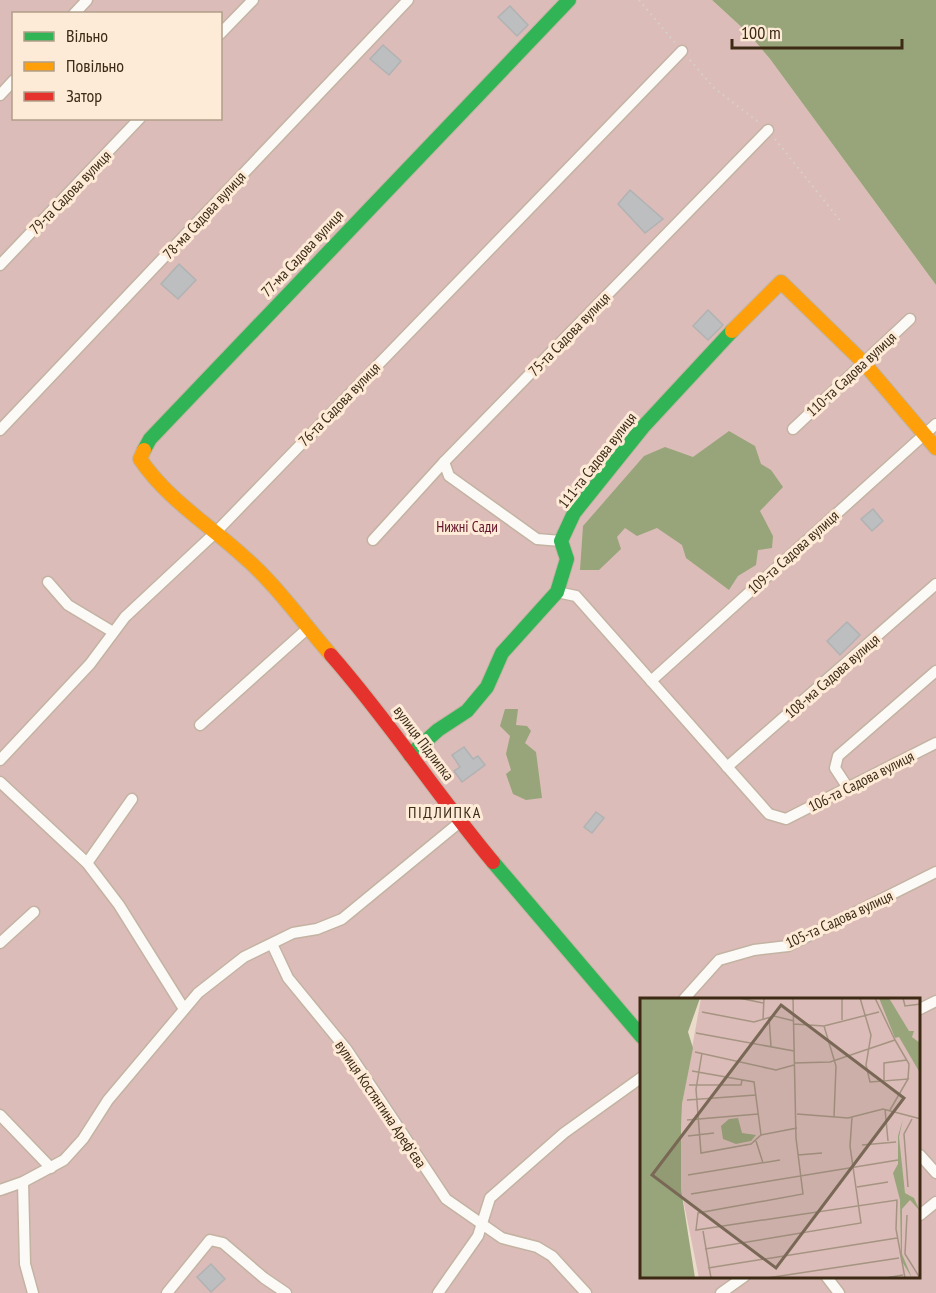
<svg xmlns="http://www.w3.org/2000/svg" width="936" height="1293" viewBox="0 0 936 1293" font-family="'PT Sans Narrow',sans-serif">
<rect width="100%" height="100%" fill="#ebdbcb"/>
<!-- green -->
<path fill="#dcbcb8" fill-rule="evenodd" d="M0 0H712L749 34 770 59 936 285V1293H0ZM14 14H220V118H14ZM642 999H920V1276H642Z"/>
<!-- water -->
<g fill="#98a57a">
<polygon points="712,0 936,0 936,285 770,59 749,34"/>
<polygon points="729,431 755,446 761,464 771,470 783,487 760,511 773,536 772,548 758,550 756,565 738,576 729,590 686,558 682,545 657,528 637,536 625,528 617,537 621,549 599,570 580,570 583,526 644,456 665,447 693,457"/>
<polygon points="505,709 518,709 516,725 527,726 531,731 525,743 536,752 542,798 526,800 513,794 506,774 511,770 506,754 510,736 500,726"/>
</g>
<!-- building -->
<g fill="#bcbebf" stroke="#b0b2b3" stroke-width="1.5">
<polygon points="510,6 528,25 517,36 498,17"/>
<polygon points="383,45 401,61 389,75 370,59"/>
<polygon points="630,190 663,219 645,233 618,204"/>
<polygon points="179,264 196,280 178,299 161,284"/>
<polygon points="708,310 723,325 708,340 693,326"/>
<polygon points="873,509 883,521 872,531 861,519"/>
<polygon points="847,622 860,635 840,655 827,641"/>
<polygon points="464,747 473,759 478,756 485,765 462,782 454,771 460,767 452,755"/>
<polygon points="596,812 604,818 592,833 584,827"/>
<polygon points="211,1264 225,1279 211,1292 197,1277"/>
</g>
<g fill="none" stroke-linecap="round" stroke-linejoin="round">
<defs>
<g id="street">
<polyline points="74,14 87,0"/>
<polyline points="220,34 253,0"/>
<polyline points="0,95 14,80"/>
<polyline points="0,265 140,118"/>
<polyline points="793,429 910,319"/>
<polyline points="0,430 408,0"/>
<polyline points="444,462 449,476 537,539 561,541"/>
<polyline points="373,540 444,462 768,130"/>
<polyline points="48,582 68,605 113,632"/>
<polyline points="557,592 576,596 769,814 786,819 936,743"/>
<polyline points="651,681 936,424"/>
<polyline points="200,725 307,629"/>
<polyline points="0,760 90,664 125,617 215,533 682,51"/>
<polyline points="727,767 936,584"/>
<polyline points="0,782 87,863 119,905 184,1009"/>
<polyline points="848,788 835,768 838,756 936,671"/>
<polyline points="87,863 132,799"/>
<polyline points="0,943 34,912"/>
<polyline points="272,944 288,978 347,1050 446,1199 502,1238 537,1247 552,1256 586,1293"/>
<polyline points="684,999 719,960 754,950 788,946 936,872"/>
<polyline points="920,1009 936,1001"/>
<polyline points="0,1115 51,1168"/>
<polyline points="920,1155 936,1173"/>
<polyline points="23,1182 25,1264 33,1293"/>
<polyline points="0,1190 23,1182 64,1160 83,1139 108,1100 198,993 244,957 293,933 317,929 342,919 460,822"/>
<polyline points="920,1215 936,1202"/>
<polyline points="826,1276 839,1293"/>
<polyline points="167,1293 210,1240 223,1243 264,1278 286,1293"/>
<polyline points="438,1293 478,1236 490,1198 564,1133 642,1077"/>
<polyline points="721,1293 745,1276"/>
</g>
<g id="fast">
<polyline points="144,450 150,439 569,0"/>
<polyline points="410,755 438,730 467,711 487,687 502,653 557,592 567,559 561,541 574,513 643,427 732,331"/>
<polyline points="493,862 642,1037"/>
</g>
<g id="slow">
<polyline points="732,331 781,282 863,362 936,448"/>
<path d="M144 450 140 459C167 499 208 524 243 556 274 582 304 624 331 655"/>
</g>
<path id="jam" d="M331 655C389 721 437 795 493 862"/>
</defs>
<!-- street casing -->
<use href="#street" stroke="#c3b3a2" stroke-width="13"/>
<!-- fast casing -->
<use href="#fast" stroke="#c3b3a2" stroke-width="16"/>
<!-- slow casing -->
<use href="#slow" stroke="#c3b3a2" stroke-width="16"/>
<!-- jam casing -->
<use href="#jam" stroke="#c3b3a2" stroke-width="16"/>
<!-- path -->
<g stroke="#d6d1cc" stroke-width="2" stroke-dasharray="1.5 4.5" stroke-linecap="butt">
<polyline points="639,0 676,44"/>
<polyline points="690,60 714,88 761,124"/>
<polyline points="775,139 842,223"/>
</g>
<!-- street -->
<use href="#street" stroke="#fcfaf7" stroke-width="10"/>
<!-- fast -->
<use href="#fast" stroke="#30b455" stroke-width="14"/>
<!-- slow -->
<use href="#slow" stroke="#ff9f0a" stroke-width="14"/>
<!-- jam -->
<use href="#jam" stroke="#e5322d" stroke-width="14"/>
</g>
<g text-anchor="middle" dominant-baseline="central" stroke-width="6" stroke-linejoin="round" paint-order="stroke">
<!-- street labels -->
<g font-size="15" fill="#3c2a15" stroke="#feebd7">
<text transform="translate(70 192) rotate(-46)">79-та Садова вулиця</text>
<text transform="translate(204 215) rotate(-47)">78-ма Садова вулиця</text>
<text transform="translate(302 253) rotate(-47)">77-ма Садова вулиця</text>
<text transform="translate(569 334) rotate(-46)">75-та Садова вулиця</text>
<text transform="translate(851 374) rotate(-43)">110-та Садова вулиця</text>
<text transform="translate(339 404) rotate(-46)">76-та Садова вулиця</text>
<text transform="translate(597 460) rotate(-52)">111-та Садова вулиця</text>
<text transform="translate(793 552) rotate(-42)">109-та Садова вулиця</text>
<text transform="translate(832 676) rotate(-41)">108-ма Садова вулиця</text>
<text transform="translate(424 743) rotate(53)">вулиця Підлипка</text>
<text transform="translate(861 781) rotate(-27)">106-та Садова вулиця</text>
<text transform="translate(839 919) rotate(-25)">105-та Садова вулиця</text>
<text transform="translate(381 1104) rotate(56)">вулиця Костянтина Арефʼєва</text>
</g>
<!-- park labels -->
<g font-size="15" fill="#611129" stroke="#feebd7">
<text x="467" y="526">Нижні Сади</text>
</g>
<!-- neighbourhood labels -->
<g font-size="16" letter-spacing="1.5" fill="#3c2a15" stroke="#feebd7">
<text x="445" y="812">ПІДЛИПКА</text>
</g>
</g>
<!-- overview -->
<g transform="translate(640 998)">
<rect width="280" height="280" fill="#ebdbcb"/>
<path d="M61 0H280V280H59L40 186 42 106Z" fill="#dcbcb8"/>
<path d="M0 0H60L48 34 53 50 42 106 41 136V191L55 280H0ZM239 0H249L269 33H274L272 39 280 45V75L259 39 255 40ZM98 120 102 135 116 137 111 143 96 146 83 141 81 128 89 121ZM263 121 259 139 265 195 274 200 280 213 270 202 262 211V256L272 280 261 262 260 202 253 175 258 166V138Z" fill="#98a57a"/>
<path fill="none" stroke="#a59482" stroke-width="1.5" d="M99 0 123 5M153 0 156 140 163 196 58 215 56 232 257 202 256 231 265 280M202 0V22M220 0 231 37 226 67 230 84 268 81 250 112M235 0 255 42M263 0 265 8 281 6M62 14 114 24 134 18 154 23M129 19 131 49M123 22 124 0M154 26 184 28 239 14M184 28 196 68 194 119M56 35 154 53M55 54 136 72 154 67M62 55 56 91 61 155 111 146 121 137 157 130M154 65 190 64 255 42 269 66 268 81M52 73 114 84 121 137M244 83V65L267 62M49 87H101L102 82M47 102 116 97M245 111 248 143M157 116 208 120 243 111 281 121M47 122 118 116M48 138 74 135M116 143 123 165M222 147 256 144M158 157 182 155M48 177 140 162M217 189 248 184M268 189 264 136 272 121M51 196 258 162M267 217 265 256 280 280M63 233 71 280M65 251 221 225 210 148 212 119M68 270 257 240M127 280 259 260M245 280 263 277"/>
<path fill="#796855" fill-opacity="0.15" stroke="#796855" stroke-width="3" d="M141 7 264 100 136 270 12 177Z"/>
<rect width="280" height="280" fill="none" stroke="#3c2a15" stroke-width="3"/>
</g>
<!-- legend -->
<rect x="12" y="12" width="210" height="108" fill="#feebd7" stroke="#b09e89" stroke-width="1.5"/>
<rect x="24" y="32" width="30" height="9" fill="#30b455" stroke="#b09e89" stroke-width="1.5"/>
<text x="66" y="42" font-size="18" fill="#3c2a15">Вільно</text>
<rect x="24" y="62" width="30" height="9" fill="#ff9f0a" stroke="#b09e89" stroke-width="1.5"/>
<text x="66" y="72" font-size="18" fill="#3c2a15">Повільно</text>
<rect x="24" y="92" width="30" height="9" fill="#e5322d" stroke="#b09e89" stroke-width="1.5"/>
<text x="66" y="102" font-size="18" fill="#3c2a15">Затор</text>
<!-- scale -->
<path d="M732 39v9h170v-9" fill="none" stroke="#3c2a15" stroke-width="3"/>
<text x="741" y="39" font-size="18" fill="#3c2a15" stroke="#feebd7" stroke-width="4.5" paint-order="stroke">100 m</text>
</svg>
